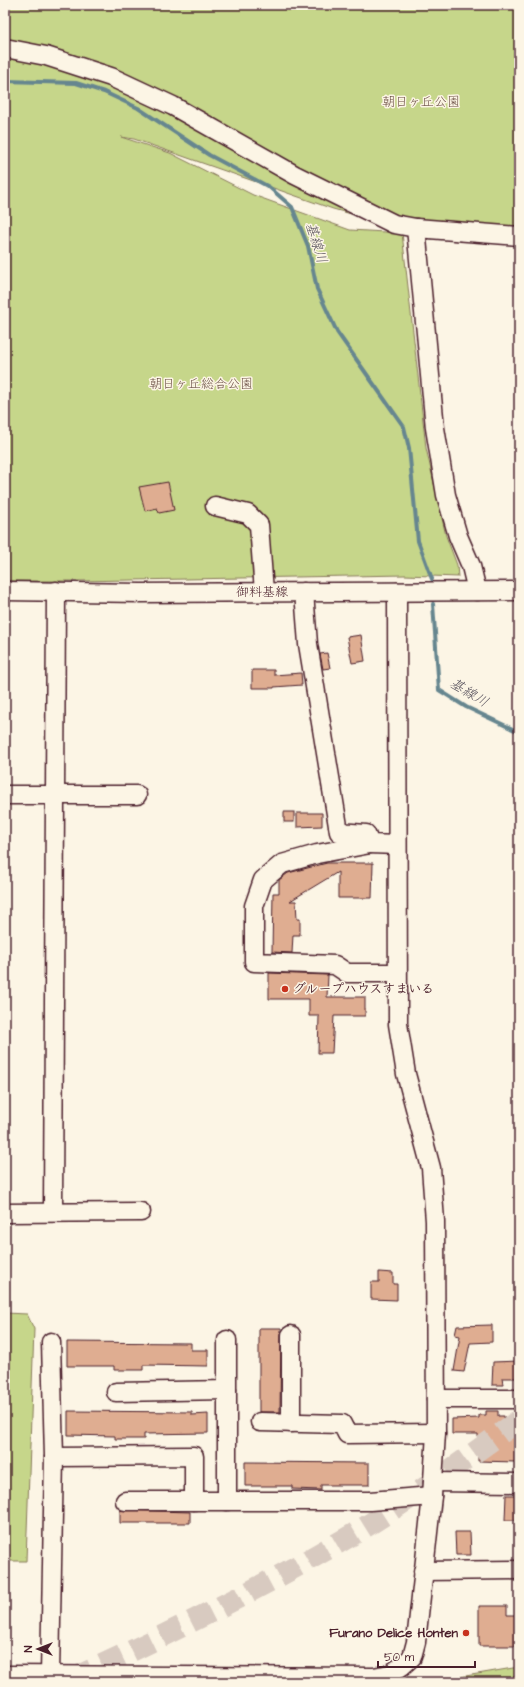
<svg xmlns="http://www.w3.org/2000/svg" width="524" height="1687" viewBox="0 0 524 1687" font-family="'Architects Daughter','Klee One',sans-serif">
<rect width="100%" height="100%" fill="#fcf5e5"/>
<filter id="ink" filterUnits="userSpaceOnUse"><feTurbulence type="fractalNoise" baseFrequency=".025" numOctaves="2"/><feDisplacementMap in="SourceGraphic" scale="8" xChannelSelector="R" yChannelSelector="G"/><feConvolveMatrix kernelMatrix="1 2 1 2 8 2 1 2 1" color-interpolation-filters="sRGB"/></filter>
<g filter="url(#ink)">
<!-- green -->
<g fill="#c6d68a" stroke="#887a5a">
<polygon points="5,5 519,5 519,235 355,215 333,209 134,139 121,137 170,153 253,195 350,230 402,233 426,448 446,536 457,565 458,577 405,575 77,581 5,581"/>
<polygon points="5,1313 27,1314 34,1329 26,1561 5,1561"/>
<polygon points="519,1667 519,1682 392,1682 436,1681"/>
</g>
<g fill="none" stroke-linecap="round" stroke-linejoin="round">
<!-- stream -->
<g stroke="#66868f" stroke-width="4">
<polyline points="5,81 76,83 104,92 138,108 209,155 269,187 292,207 308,246 317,289 337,332 404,427 409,448 418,541 432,579"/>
<polyline points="433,604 439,690 466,707 519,732"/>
</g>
</g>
<!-- building -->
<g fill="#dfad91" stroke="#4a1f2b">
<polygon points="168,482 174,510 159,513 157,508 145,511 139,487"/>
<polygon points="361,635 365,661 352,663 347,637"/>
<polygon points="327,653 330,668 323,669 320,654"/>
<polygon points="252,670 274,670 274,675 301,673 302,685 274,687 274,688 252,688"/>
<rect x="284" y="812" width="10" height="10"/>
<polygon points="297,813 322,813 322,826 297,827"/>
<polygon points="327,863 373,863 372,898 338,898 338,872 290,901 296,901 297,919 300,919 300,935 293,935 292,953 272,952 273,893 279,893 279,880 288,873"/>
<polygon points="269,973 328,975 327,997 365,997 365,1016 334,1016 332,1053 318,1053 319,1016 309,1016 309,999 269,999"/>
<polygon points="379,1272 393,1273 393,1284 397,1284 397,1300 371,1299 371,1282 379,1282"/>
<polygon points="492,1325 492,1342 470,1343 464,1372 454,1371 460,1336 455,1335 457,1326"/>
<polygon points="259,1328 281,1328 280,1412 259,1412"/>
<polygon points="67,1342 191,1343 191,1350 208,1350 208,1366 143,1365 143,1370 114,1370 114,1366 67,1366"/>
<polygon points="519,1361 519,1378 502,1378 503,1385 492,1385 493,1362"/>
<polygon points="68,1411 192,1412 192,1415 208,1414 208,1433 144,1434 144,1439 115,1439 115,1436 68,1435"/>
<polygon points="486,1411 498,1411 498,1416 504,1416 504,1423 519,1423 516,1462 478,1461 478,1434 452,1434 452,1419 479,1418 479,1415 486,1415"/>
<polygon points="245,1462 369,1463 369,1485 321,1485 321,1490 292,1489 292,1486 245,1486"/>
<polygon points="506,1495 519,1495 519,1520 505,1520"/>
<polygon points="120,1510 190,1512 190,1523 120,1523"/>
<polygon points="455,1532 470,1532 471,1555 456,1555"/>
<polygon points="479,1606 507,1606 507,1615 519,1615 519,1646 479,1646"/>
</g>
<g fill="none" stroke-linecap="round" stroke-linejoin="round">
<!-- highway-tunnel -->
<path stroke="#d8cac0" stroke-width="22" stroke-dasharray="22 11" stroke-linecap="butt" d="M72 1679C167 1635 261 1588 352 1535 410 1500 465 1460 519 1420"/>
<defs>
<g id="minor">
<polyline points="5,48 46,56 111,77 173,106 295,175 394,224 416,228 519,236"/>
<polyline points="416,228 435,428 446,495 458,536 471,566 477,591"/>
<polyline points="215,506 248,514 259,525 264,592"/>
<polyline points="5,591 141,593 519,591"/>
<polyline points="304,592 308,644 339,832 366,834 370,844 397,845"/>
<polyline points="5,795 137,795"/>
<polyline points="370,844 317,854 282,864 263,880 254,906 254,962 335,965 347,973 397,973"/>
<polyline points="53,1212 56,591"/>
<polyline points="5,1213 141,1212"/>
<polyline points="227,1340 227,1501"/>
<polyline points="116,1392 227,1390"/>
<polyline points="436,1399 519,1399"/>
<polyline points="260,1422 342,1424 347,1434 436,1433"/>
<polyline points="291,1423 291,1335"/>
<polyline points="54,1457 194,1456 194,1501"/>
<polyline points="433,1482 519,1483"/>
<polyline points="125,1501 370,1501 432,1496"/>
<polyline points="423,1571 519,1570"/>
<polyline points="5,1675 373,1677 390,1674 402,1666 412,1657 416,1642 432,1496 436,1433 435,1221 431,1168 406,1074 398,1024 397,592"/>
<polyline points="50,1675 54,1457 51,1342"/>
</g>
</defs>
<!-- minor casing -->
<use href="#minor" stroke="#4a1f2b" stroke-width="21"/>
<!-- minor -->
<use href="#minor" stroke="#fcf5e5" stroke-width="18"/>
</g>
</g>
<!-- markers -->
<g fill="#c8321e" stroke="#fcf5e5" stroke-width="1.5">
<circle cx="285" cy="989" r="4"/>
<circle cx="466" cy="1633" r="4"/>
</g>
<g text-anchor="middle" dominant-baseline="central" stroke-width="3" stroke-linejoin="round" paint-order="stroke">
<!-- park labels -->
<g font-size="13" fill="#694d43" stroke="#fcf5e5">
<text x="421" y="102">朝日ヶ丘公園</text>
<text x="201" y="384">朝日ヶ丘総合公園</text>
</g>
<!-- street labels -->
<g font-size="13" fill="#4a1f2b" stroke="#fcf5e5">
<text x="262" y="592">御料基線</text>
</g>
<!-- poi labels -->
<g font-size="13" font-weight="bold" fill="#4a1f2b" stroke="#fcf5e5" text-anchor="start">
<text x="293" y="989">グループハウスすまいる</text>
<text x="458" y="1633" text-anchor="end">Furano Delice Honten</text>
</g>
<!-- water labels -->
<g font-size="14" font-style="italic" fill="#58525d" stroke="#fcf5e5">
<text transform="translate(316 243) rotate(73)">基線川</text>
<text transform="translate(469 693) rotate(31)">基線川</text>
</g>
</g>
<!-- margin -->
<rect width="524" height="1687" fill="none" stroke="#fcf5e5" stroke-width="20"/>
<rect x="10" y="10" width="504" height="1667" fill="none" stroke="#4a1f2b" stroke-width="1.5" filter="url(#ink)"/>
<!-- north arrow -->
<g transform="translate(38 1649) rotate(270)" stroke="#fcf5e5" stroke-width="3" paint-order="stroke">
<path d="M0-3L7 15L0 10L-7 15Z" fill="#4a1f2b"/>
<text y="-6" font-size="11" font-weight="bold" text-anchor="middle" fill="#4a1f2b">N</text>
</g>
<!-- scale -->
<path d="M378 1661v6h97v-6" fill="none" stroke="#4a1f2b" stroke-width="2"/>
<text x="384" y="1661" font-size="12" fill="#4a1f2b" stroke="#fcf5e5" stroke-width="3" paint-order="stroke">50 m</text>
</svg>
